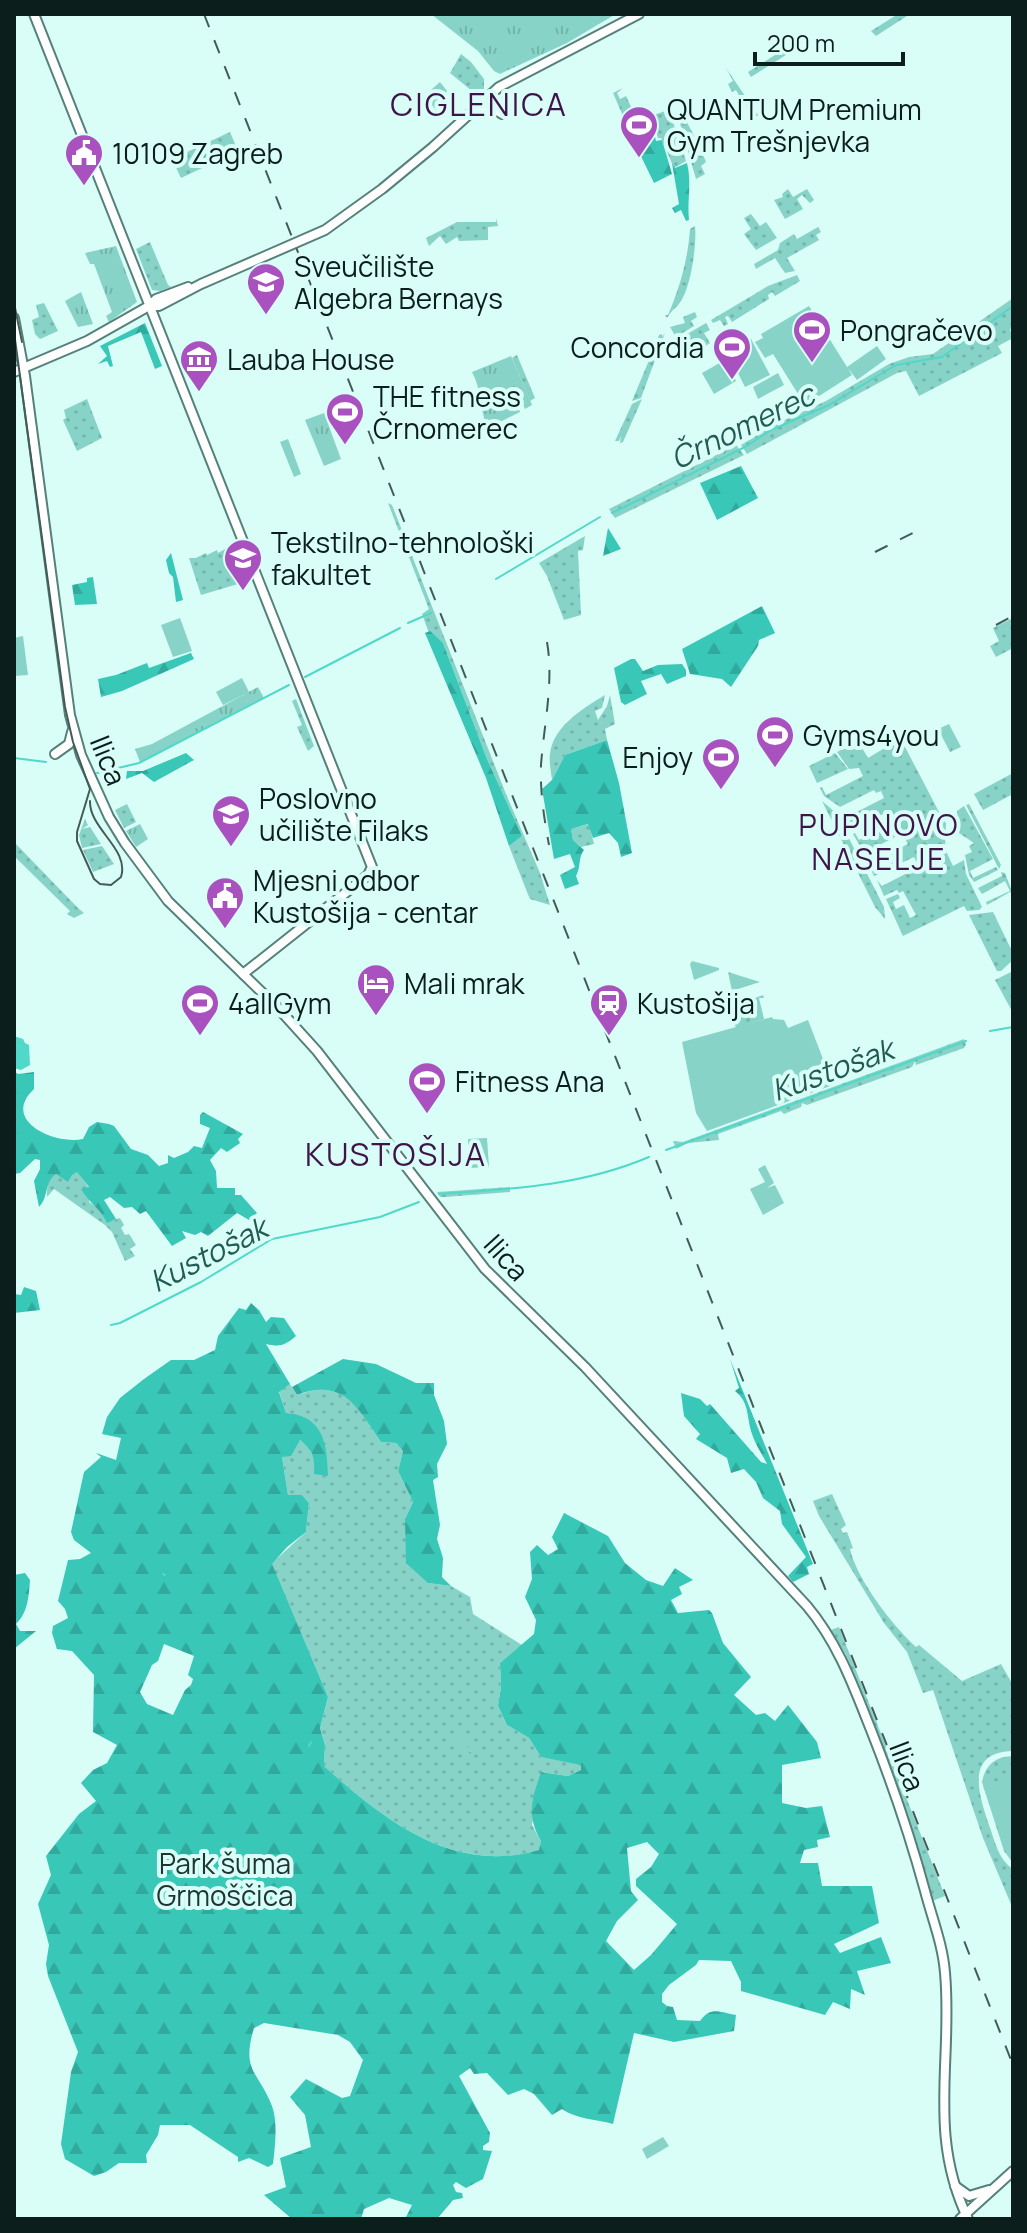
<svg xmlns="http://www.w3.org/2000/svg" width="1027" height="2233" viewBox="0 0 1027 2233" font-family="Manrope,sans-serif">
<defs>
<pattern id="grass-dots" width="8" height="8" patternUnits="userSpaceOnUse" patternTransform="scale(2)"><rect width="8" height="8" fill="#88d3c8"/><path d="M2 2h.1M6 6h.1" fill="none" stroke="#74b5ab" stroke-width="1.8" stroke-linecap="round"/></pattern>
<pattern id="forest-firs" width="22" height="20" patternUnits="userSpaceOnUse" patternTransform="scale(2)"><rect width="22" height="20" fill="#39c7b8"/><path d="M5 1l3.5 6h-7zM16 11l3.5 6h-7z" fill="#31aa9e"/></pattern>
<pattern id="wetland-marsh" width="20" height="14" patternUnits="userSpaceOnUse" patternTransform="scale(2)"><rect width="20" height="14" fill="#88d3c8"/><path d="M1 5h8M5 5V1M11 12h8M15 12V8" fill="none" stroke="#74b5ab"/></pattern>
<pattern id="park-tufts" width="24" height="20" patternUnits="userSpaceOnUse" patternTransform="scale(2)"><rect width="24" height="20" fill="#88d3c8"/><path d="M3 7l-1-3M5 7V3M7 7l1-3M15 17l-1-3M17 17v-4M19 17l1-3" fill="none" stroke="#74b5ab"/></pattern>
</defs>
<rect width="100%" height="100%" fill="#d9fef8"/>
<!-- grass -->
<g fill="url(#grass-dots)">
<polygon points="898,14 910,14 876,36 871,31"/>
<polygon points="786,48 789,53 751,77 748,72"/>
<polygon points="461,54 471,62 484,79 484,90 476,98 471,94 472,91 450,73"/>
<polygon points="726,68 758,115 753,119 744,102 737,106 742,101 736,90 732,92 728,84 733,81"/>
<polygon points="623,88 617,93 620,99 626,96 637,120 627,125 613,93"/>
<polygon points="668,110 676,130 671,133 677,133 686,161 674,168 661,138 658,138 651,116"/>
<polygon points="681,111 699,145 694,148 699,156 703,155 706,162 701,166 705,174 696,179 677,113"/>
<polygon points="230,132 238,151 181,178 172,159"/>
<polygon points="788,189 793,197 807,189 814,200 810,203 802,195 797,199 803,209 785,219 774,200 783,197 782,194"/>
<polygon points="751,214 760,226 766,222 777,238 756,250 744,234 751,229 744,218"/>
<polygon points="496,218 498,226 488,227 488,240 459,241 457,237 446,244 440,236 429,246 426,238 457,222 496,222"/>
<path d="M695 226C697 244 691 286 681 301 676 309 673 308 667 318L665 315H668C680 287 688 259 690 229Z"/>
<polygon points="818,227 821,232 816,235 819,240 787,258 795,271 785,273 775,258 756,269 754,264 778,250 780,243 794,234 797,239"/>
<polygon points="150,242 168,285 171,287 160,291 152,290 136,249"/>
<polygon points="797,275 800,281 775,296 772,292 768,295 769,299 732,322 728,316 725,317 728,324 724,326 720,320 713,323 711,320 768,286"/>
<polygon points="1013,298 1013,328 1010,329 1013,338 998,346 1002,353 919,396 906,371 897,373 747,454 741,445 772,426 826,401 889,364 909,357 933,354"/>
<polygon points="44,303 58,331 40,339 35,334 32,320 39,317 36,305"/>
<polygon points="695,312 697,317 691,321 694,326 676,337 670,327 685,323 683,317"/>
<polygon points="706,323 710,330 704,333 710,343 704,347 699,341 683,350 677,340"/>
<polygon points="665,333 641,398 632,401 650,358 657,349 655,347 659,335 662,334 662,337"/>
<polygon points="517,355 535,398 530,401 512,358"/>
<polygon points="87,399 102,438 77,451 63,420 66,418 64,410"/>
<polygon points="642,399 623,442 620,443 621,436 619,441 615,441 632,404"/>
<polygon points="736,445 744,455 615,518 609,509"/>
<polygon points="388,503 392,505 506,794 540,873 550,905 530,899 527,892 509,846 522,836 487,759 443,643 429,633 422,614 429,609"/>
<polygon points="585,536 583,550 578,551 581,615 564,620 547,576 539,563"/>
<polygon points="227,548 238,584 201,595 189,558 196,558 206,553 207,555 217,550 218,553"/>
<polygon points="1013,618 1013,648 996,657 990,646 999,641 993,628"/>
<path d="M605 695 602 708 595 711 598 720 607 706 610 695 615 724 605 729 607 740 565 755 552 780C551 772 549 762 550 754 553 726 584 708 605 695Z"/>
<polygon points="296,699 314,746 308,751 297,727 302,725 292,701"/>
<polygon points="903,737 907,742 904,745 939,812 938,816 946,823 945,849 953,866 964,860 966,874 982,907 979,910 967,911 964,906 903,936 886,899 898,894 900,898 893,902 896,909 904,905 910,918 916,915 903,891 899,893 897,890 884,896 877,880 882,886 919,867 914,857 874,876 865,857 871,863 908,844 904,837 899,839 897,836 864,853 853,834 855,833 859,840 896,821 893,814 888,816 885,813 852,830 841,812 843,810 847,817 884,798 881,791 876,793 874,790 840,807 824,796 820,788 822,787 826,795 863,776 859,768 849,769 837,752 858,741 868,758"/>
<polygon points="835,753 848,769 817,783 809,766"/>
<polygon points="1013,773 1013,794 983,810 974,794"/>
<polygon points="822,801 836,813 884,907 885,919 875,907"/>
<polygon points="127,804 136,822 124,828 115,810"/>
<polygon points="969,804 1001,865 999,869 966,805"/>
<polygon points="964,806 993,859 970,871 973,878 996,867 998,870 974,882 969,875 965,855 972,852 969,846 974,843 959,833 957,811"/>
<polygon points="85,819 88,825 82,829 90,827 101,844 82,848 79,835"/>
<polygon points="589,824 594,844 581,847 573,840 571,829"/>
<polygon points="14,842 78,908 84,913 74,918 67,914 70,911 14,856"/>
<polygon points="102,846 114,864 93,872 83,850"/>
<polygon points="1001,872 1005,873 1013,894 1010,892 987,905 986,902 1010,891 1005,881 982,894 978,888 1002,876"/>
<polygon points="993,912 1013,953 1013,960 1001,971 997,971 969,915"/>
<polygon points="1013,971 1013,1013 995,980"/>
<polygon points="763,995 764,998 759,998 764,1019 736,1028 729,1008"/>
<polygon points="964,1039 966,1045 964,1048 916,1065 915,1061 912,1067 807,1105 802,1103 801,1107 784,1114 781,1111 718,1134 719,1140 688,1143 676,1149 673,1141 683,1142"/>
<path d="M77 1171 89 1188V1202L101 1210 107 1222 120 1218 124 1225 121 1228 125 1235 129 1234 136 1245 130 1249 135 1256 125 1261 112 1232 105 1225 54 1189 47 1197C47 1187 47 1179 56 1173L64 1178Z"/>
<polygon points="510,1187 510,1192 445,1197 440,1197 437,1192"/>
<path d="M290 1384 297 1395C344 1377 358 1408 381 1442L396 1443 403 1451 398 1471 413 1502 405 1519 407 1528 428 1583 451 1586 470 1597 473 1614 522 1645 500 1663 501 1687 498 1706 507 1725 529 1738 541 1757 581 1764 582 1770 568 1776 541 1772 532 1825 541 1841 540 1850C453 1875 384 1820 324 1766L325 1745 320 1728 328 1697 271 1564 306 1532 309 1503 302 1495H288L282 1457 300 1440 312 1450 327 1476 293 1414 286 1413 279 1391Z"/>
<path d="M832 1494 846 1525 841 1529 843 1533 847 1532 853 1548 850 1549C857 1580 893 1626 916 1647L919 1645 962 1681 1001 1664 1013 1685V1751C964 1752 979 1795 989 1825 995 1841 998 1859 1013 1869V1909L983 1838 933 1690 923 1693 907 1652 884 1623 819 1516 813 1501Z"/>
<polygon points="839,1627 945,1896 932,1901 897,1784 846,1655 831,1630"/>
<path d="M1013 1756V1863L1004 1851 982 1782C985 1765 996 1756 1013 1756Z"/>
</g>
<!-- forest -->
<g fill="url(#forest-firs)" fill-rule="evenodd">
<polygon points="652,124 656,141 662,140 672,174 654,183 637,148 647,143 641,129"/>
<path d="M672 163 675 168 687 163C692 183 687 199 689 220L686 221 681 210 675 213 672 208 679 204Z"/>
<polygon points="145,323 162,366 155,369 141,332 108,346 113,366 110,367 107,361 98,364 107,356 100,346"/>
<polygon points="741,466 758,498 717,520 700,483"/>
<polygon points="608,528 621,549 603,556"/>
<polygon points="171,553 183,600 176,602 173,577 169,573 166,560"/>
<polygon points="93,577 97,604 75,605 72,585 87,582 87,578"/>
<polygon points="762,606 775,633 759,640 758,646 731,687 722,679 690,674 682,649"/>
<polygon points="430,631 443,643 487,759 522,836 509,846 486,778 425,633"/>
<polygon points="191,653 194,659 122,691 101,697 98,679 116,675 147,663 149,668"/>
<polygon points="631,659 635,659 643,671 658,665 682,664 686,670 686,676 667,684 661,674 641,681 647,694 625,705 621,702 614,668"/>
<path d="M607 740 619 783 632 853 621 857 618 843 609 833 593 838 588 824 571 829 573 840 584 850C578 857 581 868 576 876L579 884 565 889 560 875 575 867 570 854 554 859 542 789 552 780 565 755Z"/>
<polygon points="186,753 194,760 154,782 142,773 126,779 127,771 143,771"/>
<path d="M14 1071 18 1074 34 1072V1089C0 1121 55 1145 83 1139L89 1127 97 1122 109 1124 114 1126 131 1149 148 1155 159 1166 168 1163V1155L174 1158 188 1152 194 1146 202 1148 210 1128 200 1124V1115L203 1112 243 1134 238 1139 240 1143 227 1152 221 1148 210 1160 216 1171 217 1188H235V1195H241L257 1213 249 1220 237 1213 208 1236 201 1232 195 1235 182 1231 186 1238 172 1246 146 1211 140 1214 132 1207 124 1208 110 1197 104 1200 116 1219 107 1223C100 1208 89 1203 81 1189L89 1187 77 1172 72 1175 68 1182 56 1174C44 1182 49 1197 39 1207L34 1181 40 1169V1160L35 1159 20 1173 14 1174Z"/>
<polygon points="24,1287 36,1291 40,1310 14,1313 14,1294 21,1295"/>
<path d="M251 1303 259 1310 266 1322 271 1317 284 1318 296 1336C284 1346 280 1347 266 1344L290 1384 279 1392 286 1413C324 1416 327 1444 328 1476L314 1474C315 1456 313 1451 300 1440L291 1456 282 1457 288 1495H302L309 1503 306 1532 287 1547 272 1564 328 1697 320 1728 325 1745 324 1766C384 1820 453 1875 539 1850L541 1841C526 1815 532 1799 541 1772L568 1776 581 1770V1765L541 1757 529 1738 507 1725 498 1706 501 1687 500 1663 534 1634 536 1620 525 1597 532 1579 530 1552 537 1545 548 1555 558 1549 552 1537 564 1513 608 1536 625 1563 646 1580 663 1586 675 1568 693 1580 679 1587 682 1594 671 1600 678 1613 709 1610 712 1613 723 1643 751 1677 734 1695 756 1715 765 1713 775 1721 788 1705 817 1742 821 1758 782 1765V1803L806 1808 822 1806 830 1837 817 1840 818 1847 804 1850 800 1863H818L822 1886H872L879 1923 834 1944 840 1953 881 1937 891 1963 857 1971 865 1995 851 1989 850 2009 833 2002 825 2015 741 1991V1982L731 1961 699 1960 696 1965 669 1985 662 1994V2002L667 2006 673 2007 677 2020 700 2021C711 2006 719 2012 736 2015L734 2031 674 2042 634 2033 613 2124C596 2119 575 2119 562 2109L552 2115 534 2094 524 2089 508 2095 487 2073 474 2074 470 2068 459 2076 490 2133 489 2142 483 2146V2150L492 2151 483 2179 466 2188 456 2182 453 2185 456 2192 462 2193 463 2198 453 2200 437 2219H405L412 2205 389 2198 364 2209 361 2219H292L264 2195 286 2187 280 2158 311 2147 305 2115 290 2097 306 2079 342 2098 350 2096 363 2060 350 2042 338 2035 264 2023 254 2028C241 2071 258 2071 272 2106 278 2122 275 2147 273 2164L268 2167 249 2158 238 2162V2157L190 2125H160L158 2135 146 2155 147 2163H119L106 2172 94 2176 65 2159 61 2144 71 2072 78 2052 48 1976 46 1964 49 1945 38 1904 51 1875 46 1856 79 1814 96 1801 81 1783 93 1770 107 1763 117 1745 93 1732 94 1675 72 1651 57 1649 52 1633 53 1626 68 1618 65 1609 58 1601 68 1560 80 1559 91 1553 74 1540 71 1532 84 1472 101 1457 96 1453 116 1460 121 1438 102 1434 107 1417 120 1398 144 1379 171 1360H194L215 1350 218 1336 239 1308 246 1310ZM164 1644 194 1656 188 1675 193 1679 191 1685 185 1690 173 1715 147 1704 140 1692 152 1665 158 1661ZM647 1842 659 1854 651 1867 636 1879V1886L677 1924 651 1955 634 1970 606 1941 617 1921 638 1900 631 1891 627 1848Z"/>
<path d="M343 1359 376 1364 416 1383H434V1395L444 1421 447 1444 437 1464 438 1477 433 1480 440 1525 437 1539 443 1558 442 1577 451 1586 428 1583 406 1563 405 1519 413 1502 398 1471 403 1451 396 1443 381 1442C358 1409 344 1377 297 1395L292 1387Z"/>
<path d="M730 1359 813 1564 807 1567 809 1574 793 1582 788 1576 806 1557 782 1524 780 1511 763 1498 756 1482 744 1469 731 1473 727 1458 696 1439 700 1434 684 1416 681 1393 700 1399 707 1406 710 1404 761 1462 767 1464C762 1454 755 1444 752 1434 746 1416 750 1403 735 1391L739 1388Z"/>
<path d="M25 1573 30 1580C29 1595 28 1613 16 1624L20 1631H36L14 1649V1575Z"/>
</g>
<!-- wetland -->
<polygon fill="url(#wetland-marsh)" points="459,1735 463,1737 465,1746 490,1753 486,1757 460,1751 455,1737"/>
<!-- park -->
<g fill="url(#park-tufts)">
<polygon points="431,14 616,14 567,43 500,74 494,71 478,51"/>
<polygon points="116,246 137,302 109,322 106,316 112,312 94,264 90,264 85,253"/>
<polygon points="81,292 93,324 78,327 65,301"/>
<path d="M511 356 532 405 525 409 522 402 517 404 520 412 488 428C479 410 482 390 472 372Z"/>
<polygon points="324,413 341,459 324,466 305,420"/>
<polygon points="288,439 301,474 294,477 280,442"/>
<polygon points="258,687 264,698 140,762 135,749 152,744"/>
<polygon points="949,724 961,747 950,752 938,729"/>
<polygon points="140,824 148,839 136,847 126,831"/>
<polygon points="692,961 719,968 719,970 694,980 690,964"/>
<polygon points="728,972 760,982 732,991"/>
</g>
<!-- pitch -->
<g fill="#88d3c8">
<polygon points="440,82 447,91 443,96 445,97 449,93 458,102 442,117 424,96"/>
<polygon points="809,306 847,367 877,346 886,359 857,380 848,368 852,375 805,405 773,354 765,358 755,342 763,338 761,334"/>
<polygon points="751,339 770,375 745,387 727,351"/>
<polygon points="725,360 736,381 714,394 702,373"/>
<polygon points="778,373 784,385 758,399 753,387"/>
<polygon points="180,618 192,651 173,657 161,625"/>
<polygon points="23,636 28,675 14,676 14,638"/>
<polygon points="242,678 249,692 223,705 216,692"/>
<polygon points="772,1017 773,1019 784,1020 788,1028 808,1020 833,1085 707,1131 696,1113 682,1042"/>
<polygon points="487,1138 489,1167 470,1168 468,1139"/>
<polygon points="765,1165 774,1183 767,1188 775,1185 784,1203 763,1215 750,1189 765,1182 758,1169"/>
<polygon points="1013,1775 1013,1858 1010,1859 983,1786"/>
<polygon points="663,2137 669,2146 647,2159 642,2149"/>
</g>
<!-- water -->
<polygon fill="#50d8c8" points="14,1036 23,1039 25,1043 29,1045 30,1065 21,1070 14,1068"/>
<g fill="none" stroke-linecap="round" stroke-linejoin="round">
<!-- stream -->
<g stroke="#50d8c8" stroke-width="2">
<polyline points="612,513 745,447 771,430 829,405 896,365 942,357 1013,306"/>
<polyline points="496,579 600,517"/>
<polyline points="408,623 431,613"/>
<polyline points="305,677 400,628"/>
<polyline points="14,758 46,762"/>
<polyline points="97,773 139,763 289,685"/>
<polyline points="990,1031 1013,1027"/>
<polyline points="666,1150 966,1041"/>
<path d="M439 1194C511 1189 581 1186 649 1157"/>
<polyline points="111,1325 120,1323 201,1282 272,1239 380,1217 419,1202"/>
<polyline points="163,1574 165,1575"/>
<polyline points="309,1746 311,1742"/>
</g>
<defs>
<g id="secondary">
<polyline points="34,14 372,867 368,875 243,974"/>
<polyline points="477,108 490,106 502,114"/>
<polyline points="149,306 159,306 201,284 325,230 382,189 433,147 499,87 639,14"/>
<path d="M14 318 25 376 70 715 81 755 109 817 125 843 168 901 278 1008 317 1051 485 1269 585 1367 807 1606C838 1643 853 1685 871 1730 892 1783 910 1836 925 1891 932 1918 943 1945 945 1973 953 2060 927 2134 968 2219"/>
<polyline points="14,372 87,341 149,306 156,299 188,287"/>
<polyline points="55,754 69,744 72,732"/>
<polyline points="955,2186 969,2196 989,2190"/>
<polyline points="960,2219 1013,2171"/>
</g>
</defs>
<!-- secondary casing -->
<use href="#secondary" stroke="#56807a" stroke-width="12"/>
<!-- secondary -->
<use href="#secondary" stroke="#fff" stroke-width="8"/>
<!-- tram -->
<g stroke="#445c58" stroke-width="2">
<polyline points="14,303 22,342"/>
<path d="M14 332 65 707 73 742 90 789 77 832V841L94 879 100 884 111 885 121 877C130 849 89 829 90 801"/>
</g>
<!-- rail -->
<g stroke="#445c58" stroke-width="2" stroke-dasharray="14 14" stroke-linecap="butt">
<polyline points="204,14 1013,2065"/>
<polyline points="875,552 919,530"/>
<polyline points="996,625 1013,616"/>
<path d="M547 642C554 682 544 724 541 765 540 792 544 818 549 845"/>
</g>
</g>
<!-- icons -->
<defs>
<symbol id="stadium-pin" viewBox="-11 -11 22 30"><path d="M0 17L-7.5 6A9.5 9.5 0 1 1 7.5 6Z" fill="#a952bf" stroke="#d9fef8"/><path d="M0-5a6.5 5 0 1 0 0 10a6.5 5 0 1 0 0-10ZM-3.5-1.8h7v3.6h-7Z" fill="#fff"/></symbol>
<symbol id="civic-pin" viewBox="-11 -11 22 30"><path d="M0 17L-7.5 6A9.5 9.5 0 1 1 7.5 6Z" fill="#a952bf" stroke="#d9fef8"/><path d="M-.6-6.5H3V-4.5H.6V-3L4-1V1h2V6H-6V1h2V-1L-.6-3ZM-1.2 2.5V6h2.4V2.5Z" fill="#fff"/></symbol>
<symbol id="university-pin" viewBox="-11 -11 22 30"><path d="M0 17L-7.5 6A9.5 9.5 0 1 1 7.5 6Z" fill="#a952bf" stroke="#d9fef8"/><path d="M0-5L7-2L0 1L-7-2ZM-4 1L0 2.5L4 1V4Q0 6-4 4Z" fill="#fff"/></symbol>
<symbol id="museum-pin" viewBox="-11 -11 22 30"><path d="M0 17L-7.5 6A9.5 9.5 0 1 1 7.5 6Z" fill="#a952bf" stroke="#d9fef8"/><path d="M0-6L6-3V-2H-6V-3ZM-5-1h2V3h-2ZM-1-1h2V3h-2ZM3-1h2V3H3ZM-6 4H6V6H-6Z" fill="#fff"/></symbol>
<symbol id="hotel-pin" viewBox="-11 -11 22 30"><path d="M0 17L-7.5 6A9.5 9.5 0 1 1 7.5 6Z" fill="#a952bf" stroke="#d9fef8"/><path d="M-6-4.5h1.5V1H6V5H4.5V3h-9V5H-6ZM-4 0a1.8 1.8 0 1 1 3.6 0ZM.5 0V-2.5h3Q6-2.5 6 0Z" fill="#fff"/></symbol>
<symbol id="station-pin" viewBox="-11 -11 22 30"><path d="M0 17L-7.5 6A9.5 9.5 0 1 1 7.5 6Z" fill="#a952bf" stroke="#d9fef8"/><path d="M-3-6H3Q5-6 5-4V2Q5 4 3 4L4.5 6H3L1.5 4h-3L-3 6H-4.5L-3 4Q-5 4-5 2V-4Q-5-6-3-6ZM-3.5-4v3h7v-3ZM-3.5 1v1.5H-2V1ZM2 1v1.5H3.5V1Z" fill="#fff"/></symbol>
</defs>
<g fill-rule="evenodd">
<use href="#stadium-pin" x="617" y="103" width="44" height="60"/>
<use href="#civic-pin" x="62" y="131" width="44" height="60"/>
<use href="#university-pin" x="244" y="260" width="44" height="60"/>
<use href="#stadium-pin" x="790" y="308" width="44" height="60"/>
<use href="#stadium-pin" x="710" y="325" width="44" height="60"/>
<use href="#museum-pin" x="177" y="337" width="44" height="60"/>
<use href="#stadium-pin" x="323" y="390" width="44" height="60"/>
<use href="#university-pin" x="221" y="536" width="44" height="60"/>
<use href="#stadium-pin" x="753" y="713" width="44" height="60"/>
<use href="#stadium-pin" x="699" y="735" width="44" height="60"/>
<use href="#university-pin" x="209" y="792" width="44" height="60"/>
<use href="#civic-pin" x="203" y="874" width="44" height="60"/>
<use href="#hotel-pin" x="354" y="961" width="44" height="60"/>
<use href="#stadium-pin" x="178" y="981" width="44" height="60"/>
<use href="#station-pin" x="587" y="981" width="44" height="60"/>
<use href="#stadium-pin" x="405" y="1059" width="44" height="60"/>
</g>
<g text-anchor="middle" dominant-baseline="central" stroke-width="8" stroke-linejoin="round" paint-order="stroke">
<!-- poi labels -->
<g font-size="28" fill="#0c1e1b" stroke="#d9fef8" text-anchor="start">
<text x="667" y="109">QUANTUM Premium<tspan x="667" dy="32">Gym Trešnjevka</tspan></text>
<text x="112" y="153">10109 Zagreb</text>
<text x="294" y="266">Sveučilište<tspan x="294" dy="32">Algebra Bernays</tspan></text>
<text x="840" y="330">Pongračevo</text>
<text x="704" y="347" text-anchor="end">Concordia</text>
<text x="227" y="359">Lauba House</text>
<text x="373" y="396">THE fitness<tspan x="373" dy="32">Črnomerec</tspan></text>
<text x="271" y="542">Tekstilno-tehnološki<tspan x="271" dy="32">fakultet</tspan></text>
<text x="803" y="735">Gyms4you</text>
<text x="693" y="757" text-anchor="end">Enjoy</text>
<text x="259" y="798">Poslovno<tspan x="259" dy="32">učilište Filaks</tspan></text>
<text x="253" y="880">Mjesni odbor<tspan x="253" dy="32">Kustošija - centar</tspan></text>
<text x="404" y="983">Mali mrak</text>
<text x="228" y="1003">4allGym</text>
<text x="637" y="1003">Kustošija</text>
<text x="455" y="1081">Fitness Ana</text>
</g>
<!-- street labels -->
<g font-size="28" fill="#0c1e1b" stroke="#d9fef8">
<text transform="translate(109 760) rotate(68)">Ilica</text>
<text transform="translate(507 1257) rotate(48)">Ilica</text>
<text transform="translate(908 1766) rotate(69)">Ilica</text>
</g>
<!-- park labels -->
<g font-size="28" fill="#1e3532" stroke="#d9fef8">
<text x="225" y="1863">Park šuma<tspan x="225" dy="32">Grmoščica</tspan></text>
</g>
<!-- water labels -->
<g font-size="30" font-style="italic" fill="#235b54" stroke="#d9fef8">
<text transform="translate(742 426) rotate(-26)">Črnomerec</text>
<text transform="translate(832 1069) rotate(-20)">Kustošak</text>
<text transform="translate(208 1254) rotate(-27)">Kustošak</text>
</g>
<!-- neighbourhood labels -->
<g font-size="30" letter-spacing="2" fill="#3f1549" stroke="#d9fef8">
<text x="879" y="824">PUPINOVO<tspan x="879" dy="34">NASELJE</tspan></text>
</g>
<!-- quarter labels -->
<g font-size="32" letter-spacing="2" fill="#3f1549" stroke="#d9fef8">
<text x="479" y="104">CIGLENICA</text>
<text x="396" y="1154">KUSTOŠIJA</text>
</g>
</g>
<!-- border -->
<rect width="1027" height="2233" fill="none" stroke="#0c1e1b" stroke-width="32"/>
<!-- scale -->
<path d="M755 52v12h148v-12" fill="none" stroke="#0c1e1b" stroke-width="4"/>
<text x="767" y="52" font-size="24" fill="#0c1e1b" stroke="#d9fef8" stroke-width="6" paint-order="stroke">200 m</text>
</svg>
